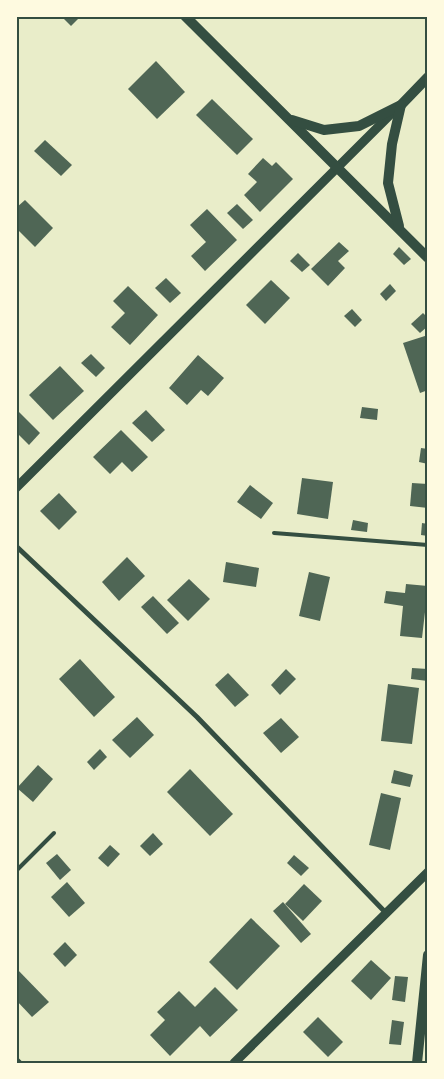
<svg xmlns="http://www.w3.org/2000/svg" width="444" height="1079" viewBox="0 0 444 1079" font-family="Lato,sans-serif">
<rect width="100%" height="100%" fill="#e9edc9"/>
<!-- building -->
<g fill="#4f6655">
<polygon points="61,16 81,16 71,26"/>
<polygon points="156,61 185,92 157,119 128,89"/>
<polygon points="212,99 253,139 237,155 196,115"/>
<polygon points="45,140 72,165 61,176 34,151"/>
<polygon points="263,158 272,166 276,162 293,179 260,212 244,195 257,182 248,174"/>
<polygon points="25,200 53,228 35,247 16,228 16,208"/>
<polygon points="237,204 253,220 243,229 227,213"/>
<polygon points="207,209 237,240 205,271 191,256 206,242 190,225"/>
<polygon points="339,242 349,251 338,261 345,268 328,286 311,269"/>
<polygon points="399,247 411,259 404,265 393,254"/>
<polygon points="298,253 310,265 302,272 290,261"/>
<polygon points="166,278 181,293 170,303 155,288"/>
<polygon points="271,280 290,298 265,324 246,305"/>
<polygon points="390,284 396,291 386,301 380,294"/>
<polygon points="128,286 158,315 130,345 111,327 125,313 113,301"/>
<polygon points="352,309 362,320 355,327 344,316"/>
<polygon points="423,313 428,318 428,326 420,333 411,324"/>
<polygon points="428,335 428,390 420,393 403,343"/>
<polygon points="91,354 105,368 96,377 81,363"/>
<polygon points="198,355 224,378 208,396 201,390 187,405 169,388"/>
<polygon points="60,366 84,391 53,420 29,395"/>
<polygon points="362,407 378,409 377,420 360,418"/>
<polygon points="16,409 40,433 29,445 16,432"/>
<polygon points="146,410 165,430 152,442 132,423"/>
<polygon points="121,430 148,457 132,472 122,462 110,474 93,457"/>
<polygon points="421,448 428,449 428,464 419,462"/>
<polygon points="302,478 333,482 328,519 297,514"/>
<polygon points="412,483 428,484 428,508 410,506"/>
<polygon points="250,485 273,503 261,519 237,502"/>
<polygon points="59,493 77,512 59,530 40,511"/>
<polygon points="353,520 368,523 367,532 351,530"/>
<polygon points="422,523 428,524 428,536 421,535"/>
<polygon points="127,557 145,576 119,601 102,582"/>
<polygon points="226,562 259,568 256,587 223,582"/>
<polygon points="309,572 330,577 320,621 299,616"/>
<polygon points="189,579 210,599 188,621 167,600"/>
<polygon points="406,584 428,586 422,638 400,636 403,606 384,603 386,591 405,593"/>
<polygon points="153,596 179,623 167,634 141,607"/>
<polygon points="80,659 115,697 94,717 59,679"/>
<polygon points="412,668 428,669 428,681 411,679"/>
<polygon points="286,669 296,679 280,695 271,685"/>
<polygon points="228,673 249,695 235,707 215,685"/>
<polygon points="388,684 419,688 412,744 381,741"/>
<polygon points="137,717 154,735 130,758 112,740"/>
<polygon points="281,718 299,737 281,753 263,733"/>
<polygon points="100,749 107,757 94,770 87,762"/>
<polygon points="38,765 53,779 33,802 17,788"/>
<polygon points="190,769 233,814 210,836 167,792"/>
<polygon points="394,770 413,775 410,787 391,783"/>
<polygon points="381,793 401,798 390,850 369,845"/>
<polygon points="153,833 163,844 150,856 140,846"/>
<polygon points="110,845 120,854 108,867 98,858"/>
<polygon points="57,854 71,870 60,880 46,863"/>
<polygon points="294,855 309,868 301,876 287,863"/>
<polygon points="67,882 85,903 69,917 51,897"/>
<polygon points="304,884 322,901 303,921 285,904"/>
<polygon points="283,902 311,934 301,943 273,911"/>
<polygon points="251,918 280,946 237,990 209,962"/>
<polygon points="65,942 77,955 65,967 53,954"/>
<polygon points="371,960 391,978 371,1000 351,981"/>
<polygon points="16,968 49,1002 32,1017 16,1000"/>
<polygon points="395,976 408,977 405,1002 392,1000"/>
<polygon points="215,987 238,1010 210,1037 200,1026 170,1056 150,1035 165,1020 157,1012 179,991 195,1007"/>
<polygon points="318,1017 343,1042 328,1057 303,1032"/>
<polygon points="392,1020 404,1022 401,1045 389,1044"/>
</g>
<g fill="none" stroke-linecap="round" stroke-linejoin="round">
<!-- service -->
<g stroke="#344e41" stroke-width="4">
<polyline points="274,533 428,545"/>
<polyline points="16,871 54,833"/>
</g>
<!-- minor -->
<g stroke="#344e41" stroke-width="5">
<polyline points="16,546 197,717 386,913"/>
<polyline points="16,1059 20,1063"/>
</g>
<!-- tertiary -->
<g stroke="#344e41" stroke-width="9">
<polyline points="16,488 397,108"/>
<polyline points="234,1063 428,872"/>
</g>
<!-- secondary -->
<g stroke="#344e41" stroke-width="10">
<polyline points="185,16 428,258"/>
<polyline points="292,120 324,130 359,126 401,105 428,77"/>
<polyline points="399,226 388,183 392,144 401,105"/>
<polyline points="417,1063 428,955"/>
</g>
</g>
<!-- border -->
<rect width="444" height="1079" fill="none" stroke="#fefae0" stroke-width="35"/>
<rect x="18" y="18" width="408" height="1044" fill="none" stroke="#344e41" stroke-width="2"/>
</svg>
